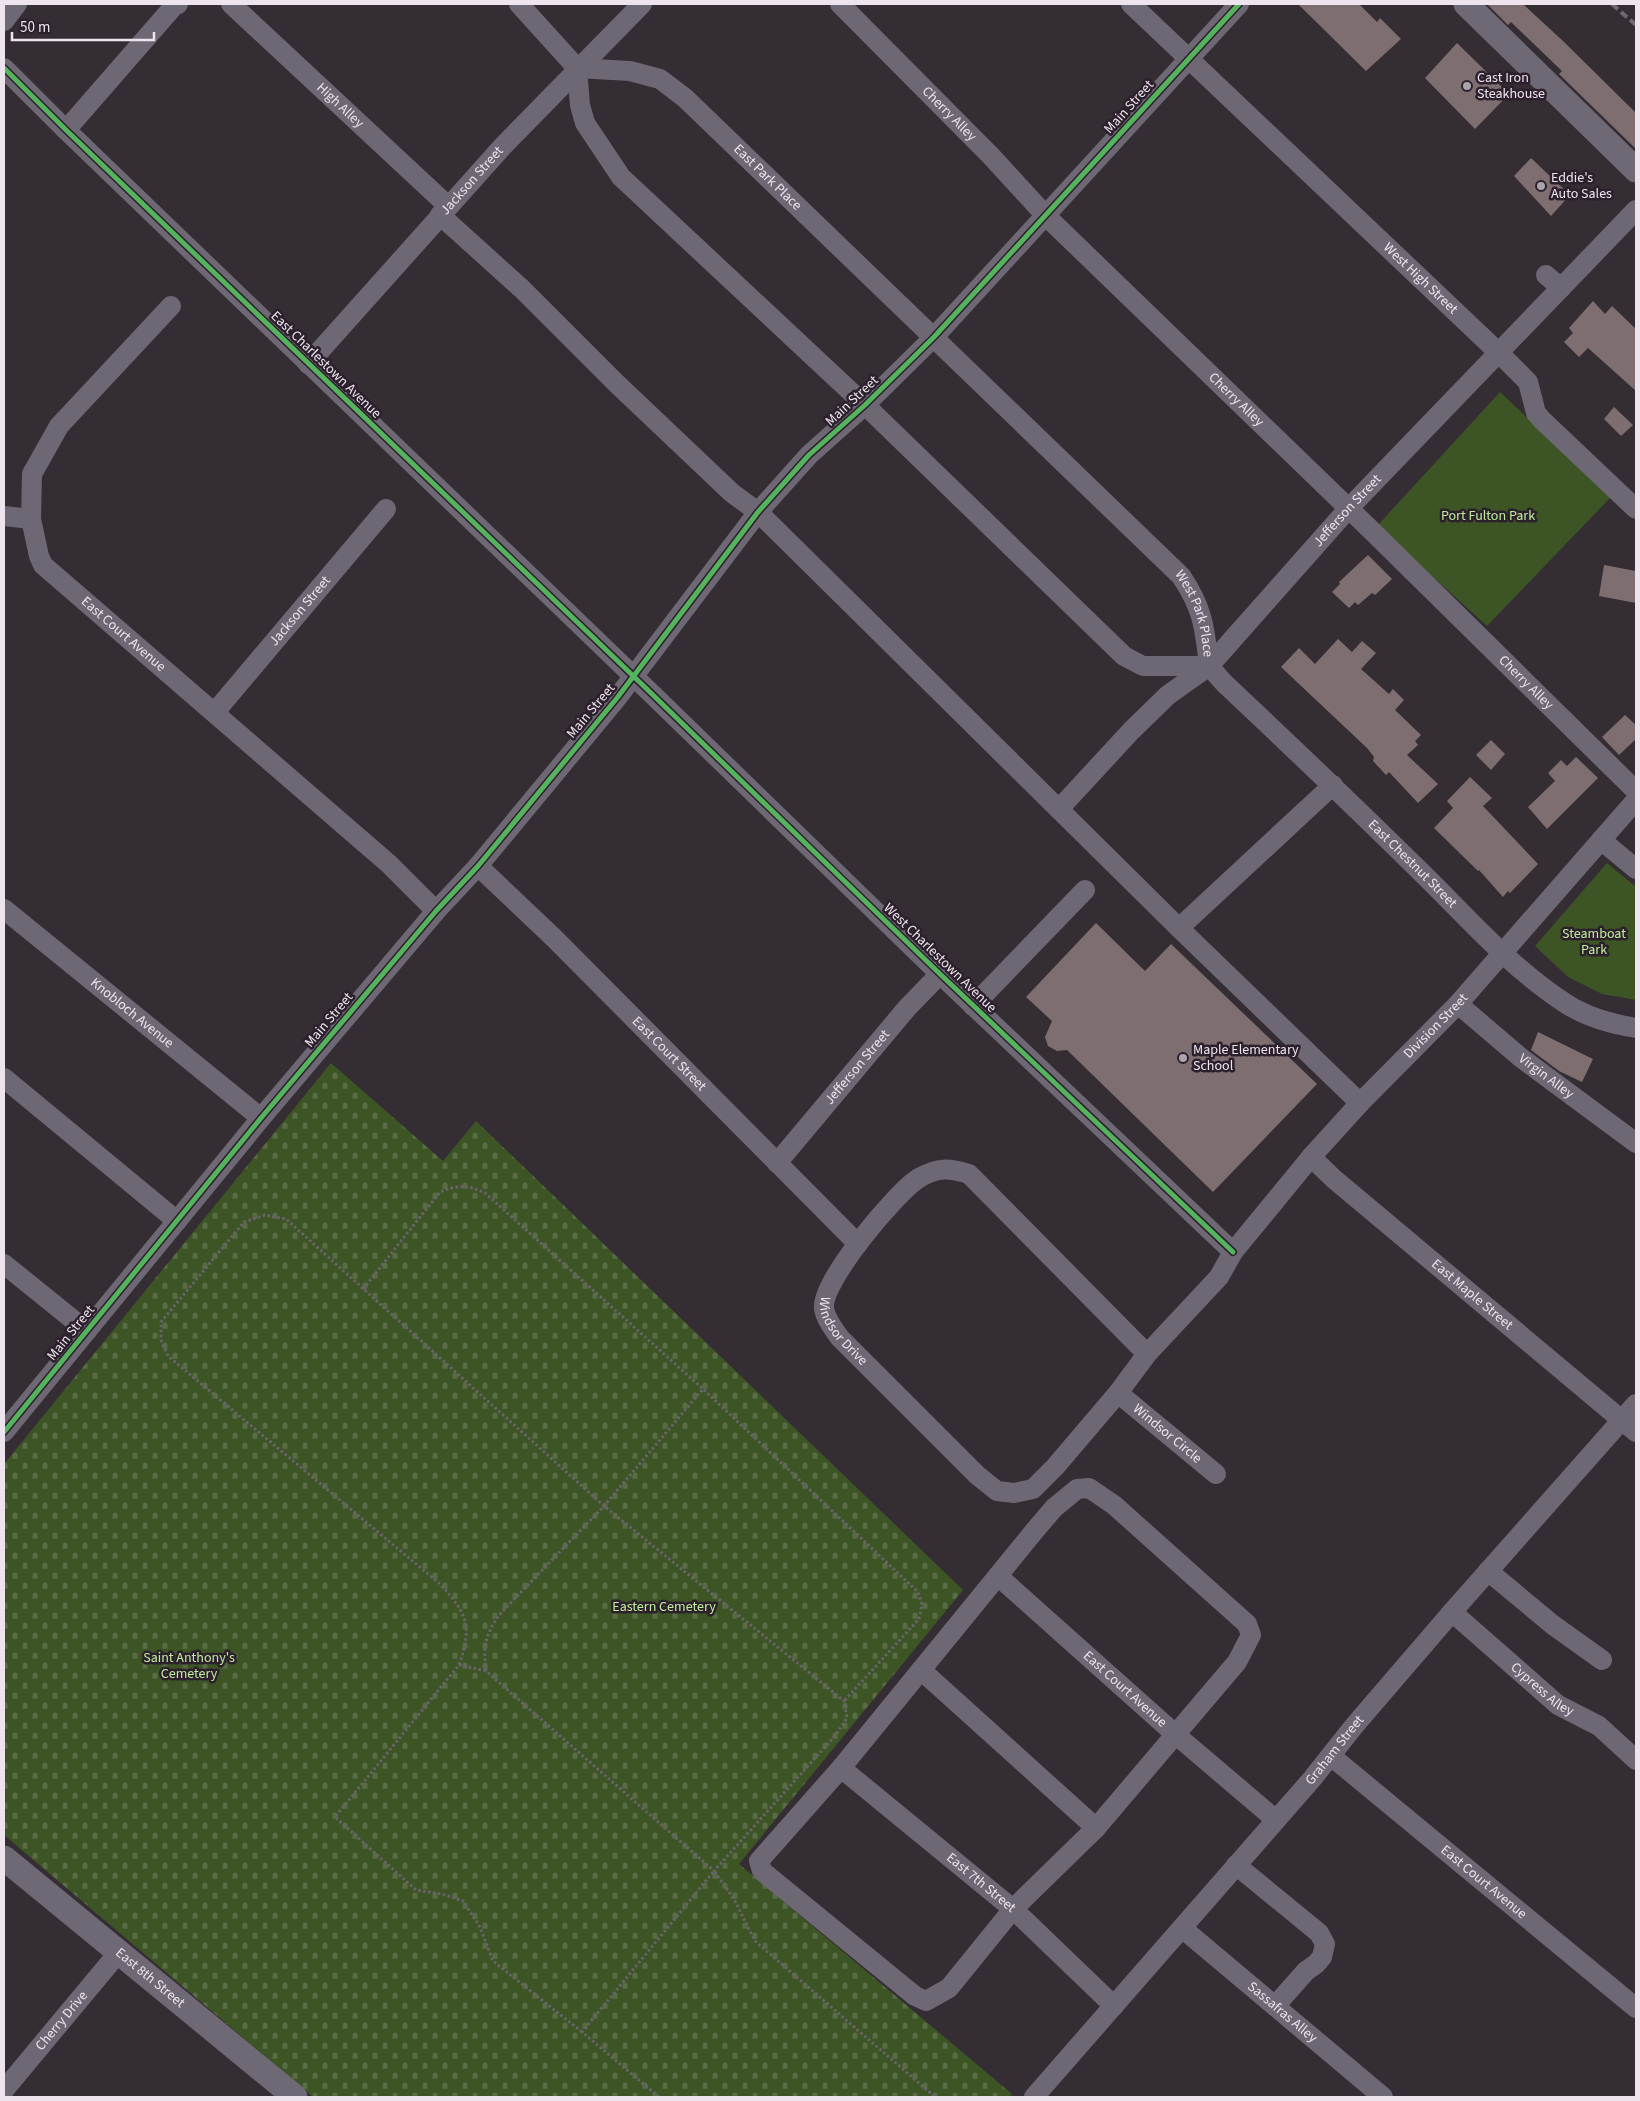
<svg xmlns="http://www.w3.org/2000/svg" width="1640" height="2101" viewBox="0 0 1640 2101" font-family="'Source Sans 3',sans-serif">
<defs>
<pattern id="cemetery-stones" width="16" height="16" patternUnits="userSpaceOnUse" patternTransform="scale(1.25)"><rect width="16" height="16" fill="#3d5425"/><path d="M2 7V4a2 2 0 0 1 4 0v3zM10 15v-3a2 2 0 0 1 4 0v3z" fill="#596c45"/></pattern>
</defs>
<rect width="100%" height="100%" fill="#342d34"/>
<!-- green -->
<g fill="#3d5425">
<polygon points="1500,392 1611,497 1487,626 1377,526"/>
<polygon points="1607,863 1636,887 1636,1000 1602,994 1568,977 1535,946"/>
</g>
<!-- cemetery -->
<polygon fill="url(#cemetery-stones)" points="331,1063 443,1161 476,1121 963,1590 739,1864 1012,2094 1009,2097 313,2097 4,1835 4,1464"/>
<!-- building -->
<g fill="#7f6e6f">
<polygon points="1298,4 1359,4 1377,22 1380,18 1401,39 1366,71"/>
<polygon points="1487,4 1523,4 1563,41 1636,113 1636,149 1559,74 1562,71 1511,22 1508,25"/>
<polygon points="1457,43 1509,94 1475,129 1425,78"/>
<polygon points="1531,158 1570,195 1551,216 1514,176"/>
<polygon points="1593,301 1605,314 1612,306 1636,329 1636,391 1588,348 1579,357 1564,342 1573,333 1569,328"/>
<polygon points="1614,407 1633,425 1621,436 1604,419"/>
<polygon points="1368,555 1392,579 1375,595 1372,593 1358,605 1355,602 1349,608 1332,592 1340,584 1339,582"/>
<polygon points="1604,565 1636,571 1636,603 1599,596"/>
<polygon points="1338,639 1352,652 1362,641 1376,653 1361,669 1389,694 1393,689 1404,700 1395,710 1421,735 1415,741 1418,745 1407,755 1438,784 1418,803 1389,772 1386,775 1373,761 1374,757 1367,748 1281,667 1299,648 1315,664"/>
<polygon points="1625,715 1636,725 1636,739 1619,755 1602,737"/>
<polygon points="1491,740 1505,754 1491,770 1476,755"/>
<polygon points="1576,757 1598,778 1547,829 1528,807 1555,781 1548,773 1561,760 1567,766"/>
<polygon points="1470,777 1492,798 1483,806 1538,864 1510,893 1508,891 1503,897 1479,870 1478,871 1434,828 1453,808 1447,801"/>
<polygon points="1096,923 1145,971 1171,944 1317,1084 1213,1192 1067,1050 1057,1051 1048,1046 1045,1037 1052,1021 1026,997"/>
<polygon points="1538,1032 1593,1059 1582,1082 1559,1071 1531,1050"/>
</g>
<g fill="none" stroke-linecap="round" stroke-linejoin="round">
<!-- path -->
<g stroke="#69636c" stroke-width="3" stroke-dasharray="2.5 2.5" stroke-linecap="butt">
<path d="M363 1289 440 1192C459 1185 466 1184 485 1193L703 1389"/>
<path d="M459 1665 486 1671 714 1871 835 1736 847 1718 844 1701 604 1506 286 1219 265 1215 244 1222 161 1322V1340L168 1356 440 1584C467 1614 473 1625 459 1665L335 1817 416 1890 442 1894 463 1901 480 1927 493 1961 582 2032"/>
<path d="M486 1671C483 1646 485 1636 499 1615L604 1506 703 1389 918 1592 922 1605 919 1619 844 1701"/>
<polyline points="659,2097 582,2032 714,1871 734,1899 755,1941 935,2097"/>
</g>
<!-- minor -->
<g stroke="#6e6875" stroke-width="20">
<path id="s1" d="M231 4 448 206"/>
<polyline points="519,4 577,68 580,105 585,123 621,177 865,405 1124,656 1143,666 1209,666"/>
<path id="s2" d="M840 4 991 156 1046 216 1370 529 1636 791"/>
<path id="s3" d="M1131 4 1498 352 1528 382 1536 413 1542 420 1636 509"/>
<polyline points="4,21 17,4"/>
<polyline points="4,68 66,130 653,695 940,974 1233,1252"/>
<path id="s4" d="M577 68 630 71 660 79 685 98 1181 576C1203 608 1205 629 1209 666"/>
<polyline points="66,130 174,6 178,4"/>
<polyline points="440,215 522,289 616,383 732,493 758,512 1179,928 1360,1103"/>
<polyline points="1546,275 1561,288"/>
<path id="s5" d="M171 306 59 426 32 474 31 519 39 556 43 565 389 864 436 911"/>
<path id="s6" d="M308 364 503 146 642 4"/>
<polyline points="4,516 31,519"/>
<path id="s7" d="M1209 666 1224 683C1291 746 1357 809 1422 873 1467 917 1511 968 1565 1003 1586 1017 1611 1024 1636 1028"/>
<path id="s8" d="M215 712 386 509"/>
<path id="s9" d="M1059 809 1131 731 1168 695 1209 666 1348 509 1636 210"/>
<polyline points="1601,840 1636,869"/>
<path id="s10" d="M478 866 554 938 858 1244"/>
<path id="s11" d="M4 909 261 1118"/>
<polyline points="1179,928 1333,785"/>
<path id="s12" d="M1458 1004 1520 1057 1636 1143"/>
<polyline points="973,1006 1085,890"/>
<polyline points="4,1078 177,1221"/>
<path id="s13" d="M1311 1157 1334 1179 1636 1432"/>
<path id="s14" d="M777 1163 907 1008 940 974"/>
<polyline points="4,1264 87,1331"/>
<path id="s15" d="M1147 1354 969 1174C949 1168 938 1167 919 1178 896 1192 821 1282 824 1308 825 1318 834 1330 840 1338L977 1475 997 1491 1014 1493 1033 1489 1055 1467 1118 1393 1147 1354 1219 1277 1233 1252 1311 1157 1360 1103 1458 1004 1636 800"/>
<path id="s16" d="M1118 1393 1216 1474"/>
<polyline points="4,1432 261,1118 436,911 478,866 617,698 758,512 809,455 865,405 934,337 1239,4"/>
<polygon points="1089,1488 1114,1505 1247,1624 1251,1635 1237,1662 1096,1828 1013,1909 949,1988 926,2001 915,1996 762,1871 759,1861 841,1768 1036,1529 1054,1508 1077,1489"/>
<polyline points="1488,1571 1553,1625 1602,1660"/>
<path id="s17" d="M998 1576 1175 1734 1276 1820"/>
<path id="s18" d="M1452 1612 1558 1705 1599 1726 1636 1760"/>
<polyline points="921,1670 1096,1828"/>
<path id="s19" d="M1331 1756 1636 2008"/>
<path id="s20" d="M841 1768 1013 1909 1114 2006"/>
<polyline points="1236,1865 1319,1933 1325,1944 1322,1957 1316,1964 1306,1971 1275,2006"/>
<path id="s21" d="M1182 1928 1383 2097"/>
<path id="s22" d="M4 2090 119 1952"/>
<path id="s23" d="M1034 2097 1312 1779 1354 1726 1452 1612 1636 1404"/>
</g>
<!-- major -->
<g stroke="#6f6875" stroke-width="25">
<polyline points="1466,4 1636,170"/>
<path id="s24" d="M4 1858 295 2097"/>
</g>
<!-- rail -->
<polyline stroke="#6e6870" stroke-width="4" stroke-dasharray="8 4" stroke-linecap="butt" points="1612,4 1636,25"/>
<defs>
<g id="cycleway">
<polyline points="4,68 66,130 653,695 940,974 1233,1252"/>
<polyline points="4,1432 261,1118 436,911 478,866 617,698 758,512 809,455 865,405 934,337 1239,4"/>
</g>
</defs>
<!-- cycleway casing -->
<use href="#cycleway" stroke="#2c202d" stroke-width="8"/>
<!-- cycleway -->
<use href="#cycleway" stroke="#56b35d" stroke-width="5"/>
</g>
<!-- markers -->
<g fill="#aca4ac" stroke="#2c202d" stroke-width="2">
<circle cx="1467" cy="86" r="5"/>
<circle cx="1541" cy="186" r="5"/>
<circle cx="1183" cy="1058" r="5"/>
</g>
<g text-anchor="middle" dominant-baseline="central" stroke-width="5" stroke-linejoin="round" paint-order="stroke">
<!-- poi labels -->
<g font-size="14" fill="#ede4ed" stroke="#2c202d" text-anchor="start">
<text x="1477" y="78">Cast Iron<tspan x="1477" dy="16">Steakhouse</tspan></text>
<text x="1551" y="178">Eddie's<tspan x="1551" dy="16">Auto Sales</tspan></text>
<text x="1193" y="1050">Maple Elementary<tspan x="1193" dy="16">School</tspan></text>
</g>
<!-- street labels -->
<g font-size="14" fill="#ede4ed" stroke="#2c202d">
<text stroke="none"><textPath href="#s1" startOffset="149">High Alley</textPath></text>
<text transform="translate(1129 107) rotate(-48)">Main Street</text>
<text stroke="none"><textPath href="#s2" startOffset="155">Cherry Alley</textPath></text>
<text stroke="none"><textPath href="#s4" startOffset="230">East Park Place</textPath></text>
<text stroke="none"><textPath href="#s6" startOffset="246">Jackson Street</textPath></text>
<text stroke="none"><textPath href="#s3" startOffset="399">West High Street</textPath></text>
<text transform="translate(326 365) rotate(44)">East Charlestown Avenue</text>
<text stroke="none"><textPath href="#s2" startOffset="560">Cherry Alley</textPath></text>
<text transform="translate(852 401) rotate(-43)">Main Street</text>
<text stroke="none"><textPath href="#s9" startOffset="416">Jefferson Street</textPath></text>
<text stroke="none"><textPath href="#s8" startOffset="132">Jackson Street</textPath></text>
<text stroke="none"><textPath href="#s4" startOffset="845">West Park Place</textPath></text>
<text stroke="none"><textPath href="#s5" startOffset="418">East Court Avenue</textPath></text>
<text stroke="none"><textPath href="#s2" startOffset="965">Cherry Alley</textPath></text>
<text transform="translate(591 711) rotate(-50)">Main Street</text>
<text stroke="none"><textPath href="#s7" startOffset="284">East Chestnut Street</textPath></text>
<text transform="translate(940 958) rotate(44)">West Charlestown Avenue</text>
<text stroke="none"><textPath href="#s11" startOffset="165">Knobloch Avenue</textPath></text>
<text transform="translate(329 1020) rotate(-50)">Main Street</text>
<text stroke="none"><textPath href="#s15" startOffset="1374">Division Street</textPath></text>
<text stroke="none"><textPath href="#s10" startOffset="268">East Court Street</textPath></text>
<text stroke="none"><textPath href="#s14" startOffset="125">Jefferson Street</textPath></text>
<text stroke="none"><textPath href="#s12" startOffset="114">Virgin Alley</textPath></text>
<text stroke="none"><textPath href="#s13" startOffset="212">East Maple Street</textPath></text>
<text stroke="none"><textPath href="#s15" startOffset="498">Windsor Drive</textPath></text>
<text transform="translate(71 1333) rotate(-51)">Main Street</text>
<text stroke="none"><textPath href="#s16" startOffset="64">Windsor Circle</textPath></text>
<text stroke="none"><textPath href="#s18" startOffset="119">Cypress Alley</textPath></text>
<text stroke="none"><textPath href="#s17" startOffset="170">East Court Avenue</textPath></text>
<text stroke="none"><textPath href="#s23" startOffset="459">Graham Street</textPath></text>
<text stroke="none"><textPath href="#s19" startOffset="198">East Court Avenue</textPath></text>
<text stroke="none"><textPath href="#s20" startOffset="181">East 7th Street</textPath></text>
<text stroke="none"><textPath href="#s24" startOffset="189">East 8th Street</textPath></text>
<text stroke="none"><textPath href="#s21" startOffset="131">Sassafras Alley</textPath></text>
<text stroke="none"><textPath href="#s22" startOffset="90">Cherry Drive</textPath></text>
</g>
<!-- park labels -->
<g font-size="14" fill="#bfed99" stroke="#2c202d">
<text x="1488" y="516">Port Fulton Park</text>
<text x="1594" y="934">Steamboat<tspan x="1594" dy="16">Park</tspan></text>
<text x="664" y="1607">Eastern Cemetery</text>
<text x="189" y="1658">Saint Anthony's<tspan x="189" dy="16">Cemetery</tspan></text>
</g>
</g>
<!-- border -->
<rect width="1640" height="2101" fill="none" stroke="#ede4ed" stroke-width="10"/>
<!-- scale -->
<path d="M12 32v8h142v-8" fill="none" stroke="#ede4ed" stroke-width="2.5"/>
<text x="20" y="32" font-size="15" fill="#ede4ed" stroke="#2c202d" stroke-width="4" paint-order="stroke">50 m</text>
</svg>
